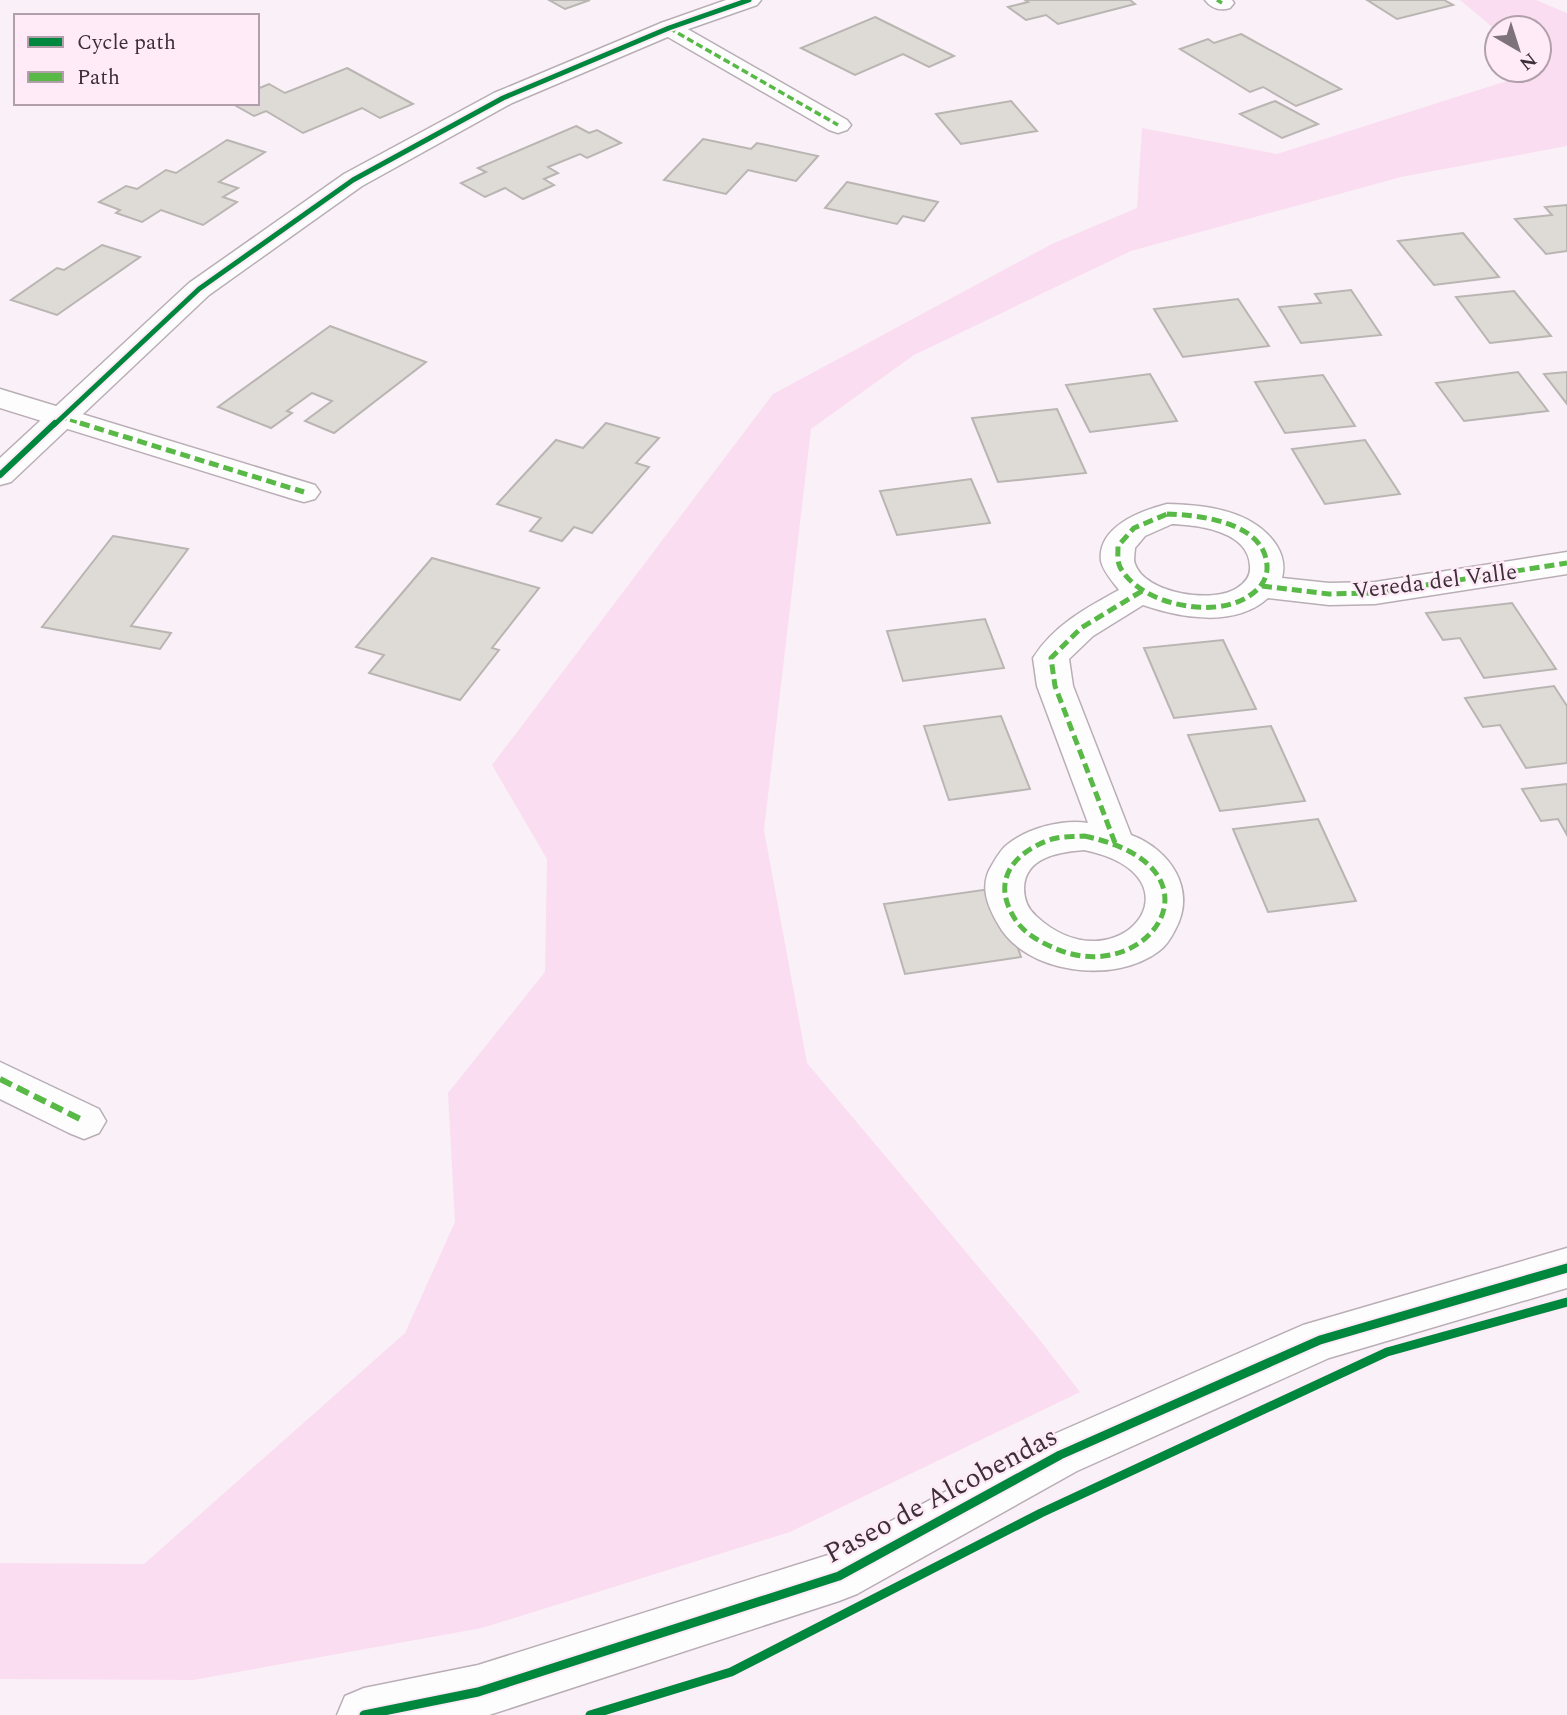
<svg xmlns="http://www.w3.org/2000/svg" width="1567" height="1715" viewBox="0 0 1567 1715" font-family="Spectral,serif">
<rect width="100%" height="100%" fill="#faf0f7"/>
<!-- green -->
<polygon fill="#fbddf2" points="1460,0 1536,0 1567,13 1567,146 1401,177 1131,251 914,355 811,429 764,830 807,1063 1039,1339 1080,1392 790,1532 482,1628 193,1680 0,1679 0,1563 144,1564 405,1333 455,1222 448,1093 545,972 547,859 492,765 773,394 1052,244 1137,208 1142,128 1277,154 1513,79 1515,70 1539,70 1539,28 1497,28 1497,31"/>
<!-- building -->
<g fill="#dedad6" stroke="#b9b5b2" stroke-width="2">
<polygon points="549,0 590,0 565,9"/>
<polygon points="1025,0 1130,0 1135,4 1058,24 1046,15 1026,20 1008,7 1028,2"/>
<polygon points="1367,0 1444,0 1453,5 1397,19"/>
<polygon points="875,17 954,56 929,67 903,54 855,75 801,48"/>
<polygon points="1241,34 1341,89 1296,106 1263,87 1250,92 1180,49 1208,39 1214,43"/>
<polygon points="347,68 413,104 380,118 362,108 303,133 266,111 254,116 231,103 257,103 257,89 269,84 285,93"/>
<polygon points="1011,101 1037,131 961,144 936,114"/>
<polygon points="1275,101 1318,124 1282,138 1240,114"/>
<polygon points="576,126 589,133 597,130 621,143 587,158 580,154 548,167 558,173 544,179 554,185 523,199 505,188 485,197 461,183 486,172 478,168"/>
<polygon points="703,139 751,149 757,143 818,156 796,181 748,170 726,194 664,180"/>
<polygon points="227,140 265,152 219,182 238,188 223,197 237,202 203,225 161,210 142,222 116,213 120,210 99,202 126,186 137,189 166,170 176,173"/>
<polygon points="847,182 938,202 924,221 903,216 897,224 825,208"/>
<polygon points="1567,205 1567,251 1546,254 1515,219 1552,215 1545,207"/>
<polygon points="1463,233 1499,277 1434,285 1398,241"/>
<polygon points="102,245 140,257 57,315 11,300 57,268 64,270"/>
<polygon points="1351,290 1381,335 1301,343 1279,307 1321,303 1315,294"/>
<polygon points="1514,291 1551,336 1490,343 1456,297"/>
<polygon points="1238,299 1269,346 1183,357 1154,309"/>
<polygon points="330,326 426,362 334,433 305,421 332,401 312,393 287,411 292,413 271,428 218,407"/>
<polygon points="1518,372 1548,411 1464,421 1436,383"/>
<polygon points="1567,372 1567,404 1544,374"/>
<polygon points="1150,374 1177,421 1090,432 1066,385"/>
<polygon points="1323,375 1355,426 1285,433 1255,382"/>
<polygon points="1057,409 1086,473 998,482 972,418"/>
<polygon points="606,423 659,438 636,463 649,467 592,533 574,527 562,541 530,531 541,518 497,504 556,440 583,448"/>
<polygon points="1365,440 1400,494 1325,504 1292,449"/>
<polygon points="971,479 990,523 897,535 880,491"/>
<polygon points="113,536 188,549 131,626 171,633 160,649 42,627"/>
<polygon points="432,558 539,588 492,648 499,650 460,700 369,673 384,655 356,647"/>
<polygon points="1512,603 1556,669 1484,678 1460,638 1443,640 1426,613"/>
<polygon points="985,619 1004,668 903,681 887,631"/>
<polygon points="1223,640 1256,709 1174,718 1144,648"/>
<polygon points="1554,686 1567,706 1567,763 1526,768 1500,725 1483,727 1465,698"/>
<polygon points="1001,716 1030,789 949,800 924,726"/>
<polygon points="1271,726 1305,801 1220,811 1188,735"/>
<polygon points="1567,784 1567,835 1558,819 1541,821 1522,789"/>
<polygon points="1318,819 1356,901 1268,912 1233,829"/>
<polygon points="997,888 1021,957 905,974 884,904"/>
</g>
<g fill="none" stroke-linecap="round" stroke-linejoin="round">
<defs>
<g id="minor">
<path d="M1205 0H1232L1234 3 1230 8C1220 11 1212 9 1205 0Z"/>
<polygon points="669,21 677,23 847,120 851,125 847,130 838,133 829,130 661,33 657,28 661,23"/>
<polygon points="0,389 315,485 320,492 315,499 304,502 293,499 0,408"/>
<path d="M1167 504C1206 505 1254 510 1277 546 1283 556 1285 566 1282 578L1329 583 1375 582 1567 552V574L1375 604 1329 605 1268 598C1235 628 1181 618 1143 605L1093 636 1069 659 1073 686 1131 835C1171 850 1197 890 1175 930 1171 938 1166 946 1159 951 1115 985 1025 974 998 924 987 905 979 885 992 865 996 858 1002 848 1008 844 1028 828 1063 819 1088 823L1037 686 1033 658C1054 625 1086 608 1119 590 1113 582 1103 571 1101 561 1097 527 1140 511 1167 504ZM1172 524C1198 525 1249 531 1250 566 1251 576 1245 583 1237 588 1214 604 1145 594 1135 564 1133 560 1135 552 1135 548L1145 536ZM1084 850C1210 876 1117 991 1036 916 1028 909 1024 900 1024 888 1025 857 1059 852 1084 850Z"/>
<polygon points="0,1062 99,1109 106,1121 99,1133 84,1139 69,1133 0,1099"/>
<polygon points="1567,1248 1567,1288 1329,1358 1077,1471 857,1594 839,1601 489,1715 337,1715 345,1696 364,1688 478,1665 828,1555 1043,1439 1303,1325"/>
</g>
<polygon id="tertiary" points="726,0 761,0 757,5 677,33 512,103 362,186 209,295 11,482 0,485 0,458 189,283 344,174 494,93 661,23"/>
</defs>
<!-- minor casing -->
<use href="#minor" stroke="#b9aeb5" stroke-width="3"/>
<!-- tertiary casing -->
<use href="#tertiary" stroke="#b9aeb5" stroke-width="3"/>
<!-- minor -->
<use href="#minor" fill="#fefdfe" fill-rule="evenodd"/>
<!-- tertiary -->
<use href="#tertiary" fill="#fefdfe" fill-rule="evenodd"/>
<!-- quiet-far2 -->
<g stroke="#58b947" stroke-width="3.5" stroke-dasharray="7 3.5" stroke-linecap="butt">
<polyline points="1217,0 1222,3"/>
<polyline points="669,28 838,125"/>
<polyline points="60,417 86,425"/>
</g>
<!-- quiet-far1 -->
<g stroke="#58b947" stroke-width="5" stroke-dasharray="10 5" stroke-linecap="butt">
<polyline points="80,423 304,492"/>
<path d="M1167 514C1199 515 1265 522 1267 566 1268 579 1259 590 1249 596 1214 620 1139 604 1120 567 1117 561 1118 553 1118 546L1134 528Z"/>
<polyline points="1262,586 1329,594 1375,593 1567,563"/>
<path d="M1084 836C1234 867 1147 992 1052 947 1038 941 1023 932 1015 919 990 880 1014 852 1052 839 1062 836 1074 837 1084 836Z"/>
<polyline points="1115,843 1055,686 1051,658 1081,628 1142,591"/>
</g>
<!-- quiet -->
<polyline stroke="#58b947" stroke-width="6" stroke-dasharray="13 6" stroke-linecap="butt" points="0,1079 84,1121"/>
<defs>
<polyline id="cycleway-far2" points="54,425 199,289 353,180 503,98 669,28 749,0"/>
<polyline id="cycleway-far1" points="0,475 55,423"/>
<g id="cycleway">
<polyline points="364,1715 478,1692 839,1576 1060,1455 1320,1340 1567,1268"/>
<polyline points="590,1715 731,1672 1041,1513 1387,1352 1567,1302"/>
</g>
</defs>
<!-- cycleway-far2 casing -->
<use href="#cycleway-far2" stroke="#ffebf8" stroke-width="9"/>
<!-- cycleway-far1 casing -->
<use href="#cycleway-far1" stroke="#ffebf8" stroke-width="10"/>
<!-- cycleway casing -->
<use href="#cycleway" stroke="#ffebf8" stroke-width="13"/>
<!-- cycleway-far2 -->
<use href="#cycleway-far2" stroke="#00873e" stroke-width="5"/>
<!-- cycleway-far1 -->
<use href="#cycleway-far1" stroke="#00873e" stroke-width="6"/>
<!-- cycleway -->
<use href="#cycleway" stroke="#00873e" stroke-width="9"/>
</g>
<g text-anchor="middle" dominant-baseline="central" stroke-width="5" stroke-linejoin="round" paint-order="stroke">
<!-- street labels -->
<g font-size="23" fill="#3c2f38" stroke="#ffebf8">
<text transform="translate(1435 582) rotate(-7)">Vereda del Valle</text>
</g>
<!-- near-street labels -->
<g font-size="28" fill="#3c2f38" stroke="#ffebf8">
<text transform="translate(941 1495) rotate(-28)">Paseo de Alcobendas</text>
</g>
</g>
<!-- legend -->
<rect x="14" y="14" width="245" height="91" fill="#ffebf8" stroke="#b1a0ab" stroke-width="2"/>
<rect x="28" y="37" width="35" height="10" fill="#00873e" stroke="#b1a0ab" stroke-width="2"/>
<text x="77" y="49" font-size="21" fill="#3c2f38">Cycle path</text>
<rect x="28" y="72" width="35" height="10" fill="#58b947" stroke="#b1a0ab" stroke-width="2"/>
<text x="77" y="84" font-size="21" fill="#3c2f38">Path</text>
<!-- north arrow -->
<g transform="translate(1518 49) rotate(141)"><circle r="33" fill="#ffebf8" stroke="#b1a0ab" stroke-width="2"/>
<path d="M0-5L12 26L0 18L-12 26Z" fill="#7e737b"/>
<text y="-10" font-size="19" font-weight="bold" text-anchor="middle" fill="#3c2f38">N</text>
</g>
</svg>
